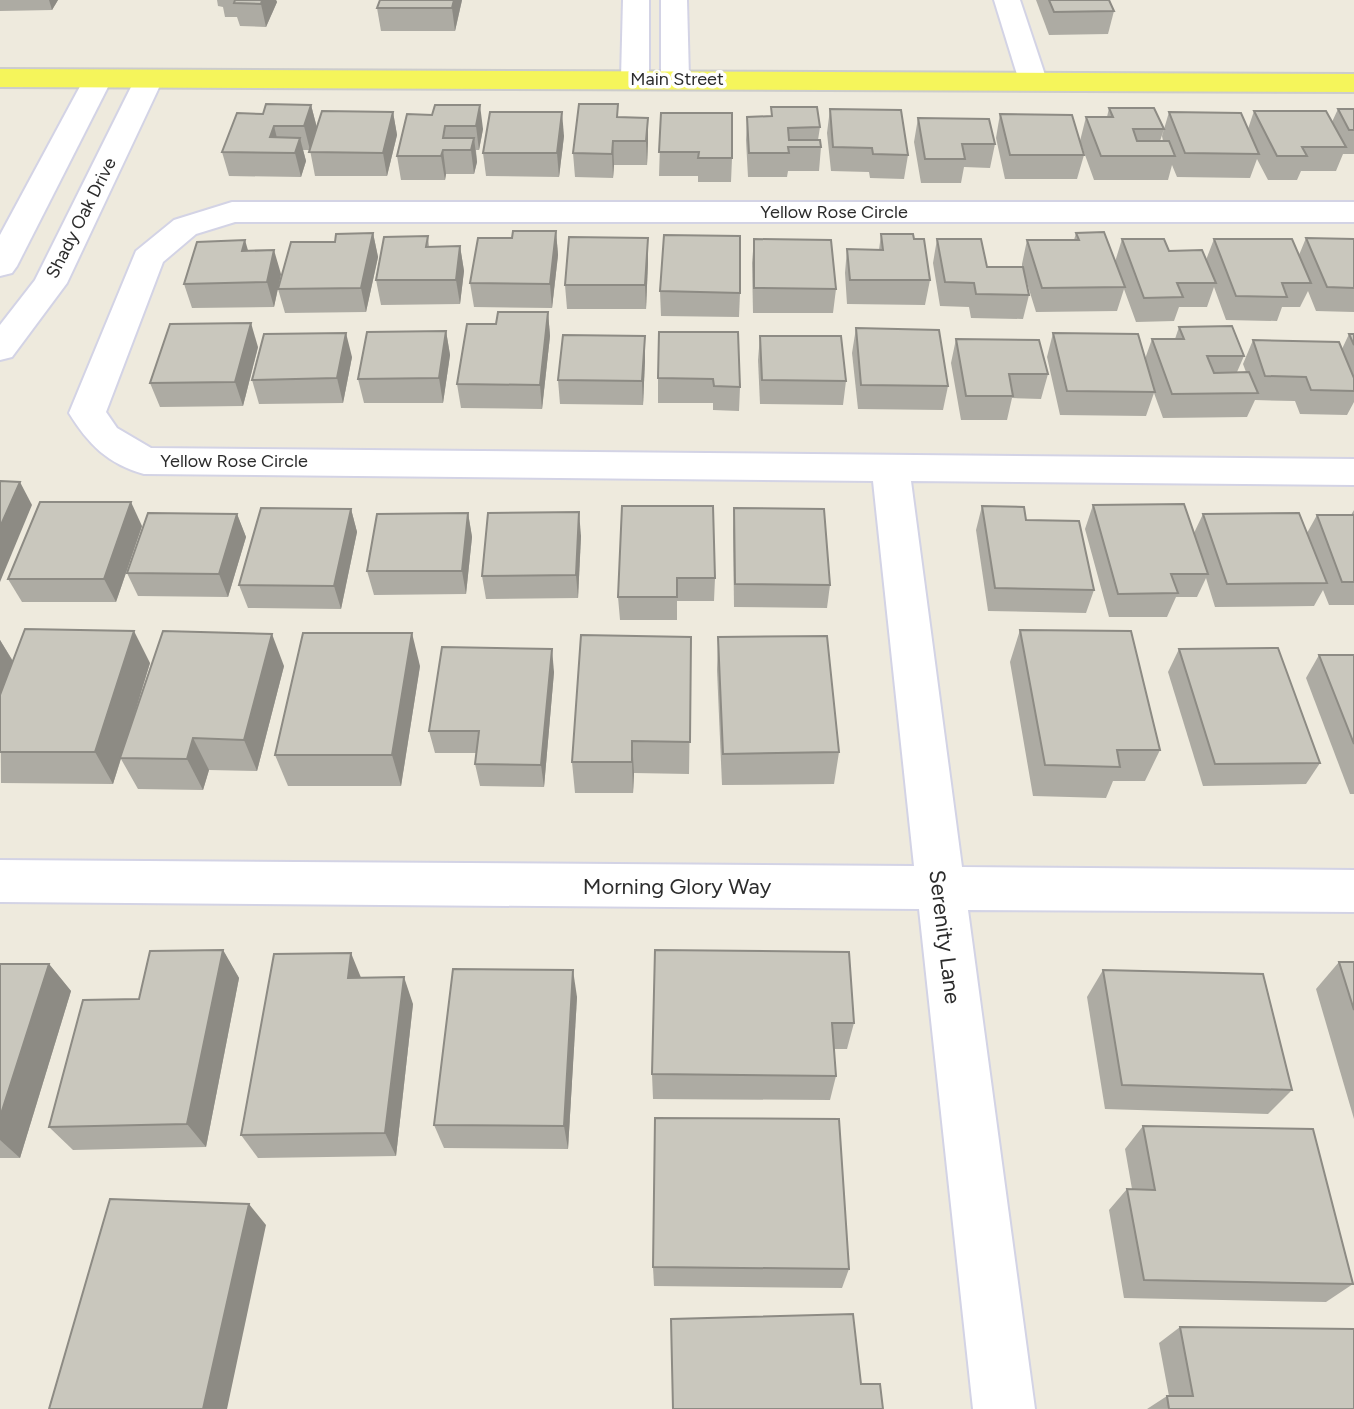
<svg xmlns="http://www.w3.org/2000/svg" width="1354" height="1409" viewBox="0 0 1354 1409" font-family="Figtree,sans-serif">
<rect width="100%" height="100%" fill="#eeeadd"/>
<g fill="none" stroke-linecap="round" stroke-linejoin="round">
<defs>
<g id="minor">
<polygon points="623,0 649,0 649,78 645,84 635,87 625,84 621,78"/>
<polygon points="661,0 687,0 689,78 685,84 675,87 665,84 661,78"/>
<polygon points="994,0 1020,0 1047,81 1043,87 1033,90 1023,87 1019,81"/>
<polygon points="98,70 108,73 112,79 17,266 12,273 0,276 0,235 84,79 88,73"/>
<polygon points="149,70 159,73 163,79 67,283 12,357 0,360 0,325 35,280 135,79 139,73"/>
<path d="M232 202H1354V222H235L196 234 163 262 106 412 117 428 151 448 1354 459V485L911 481 962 867 1354 870V912L968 910 1035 1409H973L919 909 0 902V860L914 866 873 481 144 474C108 464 88 444 69 413L136 251 174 220Z"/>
</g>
<polygon id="major" points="0,69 1354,74 1354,92 0,87"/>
</defs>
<!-- minor casing -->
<use href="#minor" stroke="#d3d3e5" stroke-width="4"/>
<!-- major casing -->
<use href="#major" stroke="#ccc" stroke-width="4"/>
<!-- minor -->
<use href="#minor" fill="#fff" fill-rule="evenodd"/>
<!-- major -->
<use href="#major" fill="#f5f55b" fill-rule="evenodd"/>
</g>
<!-- wall -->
<g fill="#adaba3">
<polygon points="0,0 58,0 52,10 0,11"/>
<polygon points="210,0 276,0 277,2 266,27 240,26 237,17 225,17 223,7 218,6 217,0"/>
<polygon points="380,0 462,0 455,31 381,31 377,8"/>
<polygon points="1036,0 1109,0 1114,11 1108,34 1049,35"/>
<polygon points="311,105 317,128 393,112 397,135 387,176 315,176 310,150 303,150 306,161 301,177 229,176 222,152 263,114"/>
<polygon points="435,105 483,129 479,150 476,150 477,162 474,174 446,174 445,180 401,180 397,156 432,115"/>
<polygon points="771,107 820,127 818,140 821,147 819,171 788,171 787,177 748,177 746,140 747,117 771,116"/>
<polygon points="1109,108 1164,129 1160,141 1163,141 1162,136 1169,112 1248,129 1254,111 1332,122 1338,109 1354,109 1354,154 1343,154 1336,171 1301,171 1297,180 1268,180 1257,159 1250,178 1177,177 1172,165 1168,180 1094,180 1080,141 1086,117 1107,117"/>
<polygon points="830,109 908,155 904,179 870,178 869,172 831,171 827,133"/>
<polygon points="661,113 732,158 731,182 698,182 698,176 659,176"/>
<polygon points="1000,114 1084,155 1077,179 1005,179 996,138"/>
<polygon points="619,117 648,118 648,141 647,165 614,165 613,178 575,177 573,153"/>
<polygon points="918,118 995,144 990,168 964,167 961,183 921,183 914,142"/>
<polygon points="564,136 559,177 486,176 483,153"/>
<polygon points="556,231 558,255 552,308 474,307 470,283 512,238"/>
<polygon points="373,233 378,257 366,312 285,313 278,289 335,242"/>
<polygon points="1076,233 1115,262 1122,239 1206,260 1214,239 1299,255 1306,238 1354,239 1354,312 1316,311 1308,291 1300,307 1282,307 1277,321 1226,320 1214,287 1207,307 1179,307 1174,321 1136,322 1124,289 1117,311 1036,312 1023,270 1029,295 1023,319 971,318 969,307 940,306 933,263 937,239 987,267 1022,267 1022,264 1027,240 1074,240"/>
<polygon points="881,234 914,239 930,280 925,305 847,304 845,273 847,249 879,250"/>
<polygon points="428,236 429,247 460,246 464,271 460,304 381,305 376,280"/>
<polygon points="754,239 836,289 833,313 753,313 752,263"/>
<polygon points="648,262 646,309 567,309 565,285"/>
<polygon points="281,274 274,307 192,308 184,284"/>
<polygon points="660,291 740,293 739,317 661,316"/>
<polygon points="548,312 550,336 542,409 461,408 457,384 496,324"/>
<polygon points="1179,327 1244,356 1237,372 1246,372 1243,364 1253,340 1342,349 1349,334 1354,334 1354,402 1347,415 1300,414 1295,401 1255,400 1247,417 1163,418 1154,393 1146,416 1060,415 1047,357 1053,333 1145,359 1152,339 1175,339"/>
<polygon points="856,328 948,386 943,410 858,409 852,353"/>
<polygon points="446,331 450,355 443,403 364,403 358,379"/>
<polygon points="738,332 740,387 739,411 713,410 713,403 658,403 658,378"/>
<polygon points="645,336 645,360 643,405 560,404 558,380"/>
<polygon points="760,336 846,381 843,405 760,404 758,360"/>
<polygon points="956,339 1048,374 1041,399 1012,398 1007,420 961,420 951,363"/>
<polygon points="258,347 243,406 160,407 150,383"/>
<polygon points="352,357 343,403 259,404 252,380"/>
<polygon points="1093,505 1194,533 1203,514 1307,533 1317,515 1351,515 1354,510 1354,605 1329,605 1323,590 1314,606 1215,607 1206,578 1197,597 1176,597 1167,617 1109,617 1085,529"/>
<polygon points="622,506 715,578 714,601 677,601 677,620 620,620 618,597"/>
<polygon points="982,506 1026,520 1094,590 1086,613 988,611 976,530"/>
<polygon points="734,508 830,585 827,608 734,607 733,531"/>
<polygon points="351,509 357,532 341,609 248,608 239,585"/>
<polygon points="468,513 472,537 466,594 374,595 367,571"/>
<polygon points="237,514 246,537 228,597 138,596 127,573"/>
<polygon points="142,526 116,602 22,602 8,579"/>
<polygon points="581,536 578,598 486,599 482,576"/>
<polygon points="1020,630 1160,750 1145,781 1113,781 1106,798 1033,796 1010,662"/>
<polygon points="691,637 689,774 634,773 633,793 575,793 572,762"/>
<polygon points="718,637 839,752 834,784 722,785 717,670"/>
<polygon points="0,640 13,661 150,663 134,715 284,666 257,771 209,770 203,790 138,789 121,759 113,784 1,783"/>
<polygon points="1179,649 1320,763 1306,784 1203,786 1168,672"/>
<polygon points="1319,655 1354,655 1354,794 1350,794 1306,678"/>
<polygon points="420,666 401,786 288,786 275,755"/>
<polygon points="554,672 544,787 480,786 475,764 476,753 435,753 429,731"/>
<polygon points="223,950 239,978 206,1147 73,1150 49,1127 139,999"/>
<polygon points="655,950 854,1023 847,1049 834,1049 836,1076 830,1100 653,1099 652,1074"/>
<polygon points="1339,962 1354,962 1354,1119 1316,989"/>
<polygon points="0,964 49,964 71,991 20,1158 0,1158"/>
<polygon points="1103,970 1292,1090 1268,1114 1105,1109 1087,997"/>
<polygon points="577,997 568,1149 444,1148 434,1125"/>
<polygon points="413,1004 396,1156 258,1158 241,1135"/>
<polygon points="1143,1126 1353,1284 1326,1302 1124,1298 1109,1210 1127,1189 1132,1189 1125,1149"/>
<polygon points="653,1267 849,1269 842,1288 654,1286"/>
<polygon points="1180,1327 1354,1409 1147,1409 1167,1396 1169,1396 1159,1343"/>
</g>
<!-- shaded-wall -->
<g fill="#8d8b84">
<polygon points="49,0 58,0 52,10"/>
<polygon points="262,0 276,0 277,2 266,27 261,4"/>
<polygon points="454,0 462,0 455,31 452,8"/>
<polygon points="311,105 317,128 310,150 304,126"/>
<polygon points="480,105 483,129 479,150 476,126"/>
<polygon points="393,112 397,135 387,176 383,153"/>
<polygon points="562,112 564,136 559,177 557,153"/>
<polygon points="648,118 648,141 647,165 646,141"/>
<polygon points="274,126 280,150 270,137"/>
<polygon points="300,138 306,161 301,177 295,153"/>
<polygon points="474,138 477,162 474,174 471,150"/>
<polygon points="613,141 614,165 613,178 612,154"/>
<polygon points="443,150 446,174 445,180 441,156"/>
<polygon points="556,231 558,255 552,308 550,284"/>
<polygon points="373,233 378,257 366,312 361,288"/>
<polygon points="648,238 648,262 646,309 645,285"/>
<polygon points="245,240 252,264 242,251"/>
<polygon points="460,246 464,271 460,304 456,280"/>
<polygon points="274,250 281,274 274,307 267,282"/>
<polygon points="548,312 550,336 542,409 540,385"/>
<polygon points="251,323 258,347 243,406 235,382"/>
<polygon points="446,331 450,355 443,403 439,378"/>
<polygon points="346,333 352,357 343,403 337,378"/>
<polygon points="645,336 645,360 643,405 642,381"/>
<polygon points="20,482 32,505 0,582 0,527"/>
<polygon points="131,502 142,526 116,602 104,579"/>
<polygon points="351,509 357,532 341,609 334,586"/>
<polygon points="579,512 581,536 578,598 576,575"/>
<polygon points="468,513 472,537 466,594 462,571"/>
<polygon points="237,514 246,537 228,597 219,574"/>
<polygon points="134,631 150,663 113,784 95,752"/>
<polygon points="412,633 420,666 401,786 392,755"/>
<polygon points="272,634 284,666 257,771 244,740"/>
<polygon points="0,640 15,665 0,704"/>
<polygon points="552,649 554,672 544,787 541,765"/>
<polygon points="193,738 209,770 203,790 187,759"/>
<polygon points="632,741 634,773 633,793 632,762"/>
<polygon points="223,950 239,978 206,1147 187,1124"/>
<polygon points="351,953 362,980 348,978"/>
<polygon points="49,964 71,991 20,1158 0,1140 0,1117"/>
<polygon points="573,970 577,997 568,1149 564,1126"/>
<polygon points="404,977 413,1004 396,1156 385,1133"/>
<polygon points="249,1204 266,1225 227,1409 203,1409"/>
</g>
<!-- building -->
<g fill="#c9c7bd" stroke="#8d8b84" stroke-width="2">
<polygon points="235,0 262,0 261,4 234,3"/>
<polygon points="380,0 454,0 452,8 377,8"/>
<polygon points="1049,0 1109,0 1114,11 1054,12"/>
<polygon points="266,104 311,105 304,126 274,126 270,137 300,138 295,153 222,152 237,113 263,114"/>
<polygon points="579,104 618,104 617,117 648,118 646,141 613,141 612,154 573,153"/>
<polygon points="435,105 480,105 476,126 445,126 443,138 474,138 471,150 443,150 441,156 397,156 407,114 432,115"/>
<polygon points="771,107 817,107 820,127 788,128 789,140 820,140 821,147 788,147 789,153 749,153 747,117 772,116"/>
<polygon points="1109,108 1154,108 1164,129 1133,129 1137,141 1169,141 1175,156 1101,156 1086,117 1113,117"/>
<polygon points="830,109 901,110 908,155 873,154 872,148 833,147"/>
<polygon points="1338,109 1354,109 1354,130 1349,130"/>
<polygon points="322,111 393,112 383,153 309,152"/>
<polygon points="1254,111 1326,111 1346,147 1302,147 1307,156 1277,156"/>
<polygon points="490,112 562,112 557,153 483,153"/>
<polygon points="1169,112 1241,113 1259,154 1185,153"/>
<polygon points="661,113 732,113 732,158 698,158 699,152 659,152"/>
<polygon points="1000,114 1072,115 1084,155 1010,155"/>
<polygon points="918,118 989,119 995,144 962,144 965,159 925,159"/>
<polygon points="513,231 556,231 550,284 470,283 478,238 512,238"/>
<polygon points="1104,232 1125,287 1042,288 1027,240 1079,240 1076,233"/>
<polygon points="373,233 361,288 278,289 291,242 335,242 336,234"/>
<polygon points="881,234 913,234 914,239 924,239 930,280 850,280 847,249 883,250"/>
<polygon points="664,235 740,236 740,293 660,291"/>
<polygon points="428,236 426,247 460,246 456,280 376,280 384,237"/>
<polygon points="569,237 648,238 645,285 565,285"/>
<polygon points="1306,238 1354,239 1354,288 1327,287"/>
<polygon points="754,239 831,240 836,289 754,288"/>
<polygon points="937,239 981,239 987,267 1023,267 1029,295 976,294 974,283 945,282"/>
<polygon points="1122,239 1164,239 1169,251 1202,250 1216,283 1177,283 1183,297 1144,298"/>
<polygon points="1214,239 1292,239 1311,283 1282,283 1287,297 1236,296"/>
<polygon points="245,240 242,251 274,250 267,282 184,284 197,242"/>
<polygon points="498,312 548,312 540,385 457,384 467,324 496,324"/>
<polygon points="251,323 235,382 150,383 170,324"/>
<polygon points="1232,326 1244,356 1207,356 1214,373 1249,372 1258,393 1172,394 1152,339 1184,339 1179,327"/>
<polygon points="856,328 939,330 948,386 861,385"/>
<polygon points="446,331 439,378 358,379 367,332"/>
<polygon points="659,332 738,332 740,387 714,386 713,379 658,378"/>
<polygon points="346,333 337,378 252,380 264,334"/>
<polygon points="1053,333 1138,334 1155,392 1067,391"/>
<polygon points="1349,334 1354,334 1354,345"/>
<polygon points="563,335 645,336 642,381 558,380"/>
<polygon points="760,336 841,336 846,381 762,380"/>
<polygon points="956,339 1039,340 1048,374 1009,374 1013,396 966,396"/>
<polygon points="1253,340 1339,342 1354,378 1354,391 1311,390 1306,377 1265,376"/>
<polygon points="0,481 20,482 0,527"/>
<polygon points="40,502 131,502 104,579 8,579"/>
<polygon points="1184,504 1208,574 1171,574 1178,593 1118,594 1093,505"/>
<polygon points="622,506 713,506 715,578 677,578 677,597 618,597"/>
<polygon points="982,506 1024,507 1026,520 1079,521 1094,590 995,588"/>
<polygon points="261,508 351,509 334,586 239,585"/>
<polygon points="734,508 824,509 830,585 735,584"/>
<polygon points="579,512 576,575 482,576 488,513"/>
<polygon points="148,513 237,514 219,574 127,573"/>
<polygon points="468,513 462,571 367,571 377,514"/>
<polygon points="1299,513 1327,583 1227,584 1203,514"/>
<polygon points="1317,515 1354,515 1354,582 1342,582"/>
<polygon points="25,629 134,631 95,752 0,752 0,695"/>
<polygon points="1020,630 1131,631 1160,750 1117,750 1120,767 1045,765"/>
<polygon points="163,631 272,634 244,740 193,738 187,759 120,758"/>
<polygon points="303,633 412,633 392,755 275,755"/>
<polygon points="581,635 691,637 690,742 632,741 632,762 572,762"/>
<polygon points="827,636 839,752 723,754 718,637"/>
<polygon points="442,647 552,649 541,765 475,764 479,731 429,731"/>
<polygon points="1278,648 1320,763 1215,764 1179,649"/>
<polygon points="1319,655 1354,655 1354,744"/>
<polygon points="223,950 187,1124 49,1127 83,1000 139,999 150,951"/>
<polygon points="655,950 849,952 854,1023 832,1023 836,1076 652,1074"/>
<polygon points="351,953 348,978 404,977 385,1133 241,1135 274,954"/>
<polygon points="1339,962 1354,962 1354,1010"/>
<polygon points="0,964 49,964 0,1117"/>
<polygon points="453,969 573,970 564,1126 434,1125"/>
<polygon points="1103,970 1263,974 1292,1090 1122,1085"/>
<polygon points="655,1118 839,1119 849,1269 653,1267"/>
<polygon points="1143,1126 1313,1129 1353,1284 1144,1280 1127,1189 1155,1190"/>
<polygon points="110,1199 249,1204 203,1409 49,1409"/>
<polygon points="853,1314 861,1384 880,1384 883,1409 673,1409 671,1319"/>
<polygon points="1180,1327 1354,1329 1354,1409 1169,1409 1167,1396 1193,1396"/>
</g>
<g text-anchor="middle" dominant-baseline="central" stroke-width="7" stroke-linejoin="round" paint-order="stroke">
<!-- far-street labels -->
<g font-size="18" fill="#2c2c2c" stroke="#fff">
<text x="677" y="79">Main Street</text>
<text x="834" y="212">Yellow Rose Circle</text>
<text transform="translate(81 218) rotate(-63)">Shady Oak Drive</text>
<text x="234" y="461">Yellow Rose Circle</text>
</g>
<!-- street labels -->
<g font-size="22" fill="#2c2c2c" stroke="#fff">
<text x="677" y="886">Morning Glory Way</text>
<text transform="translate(945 937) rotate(83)">Serenity Lane</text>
</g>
</g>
</svg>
